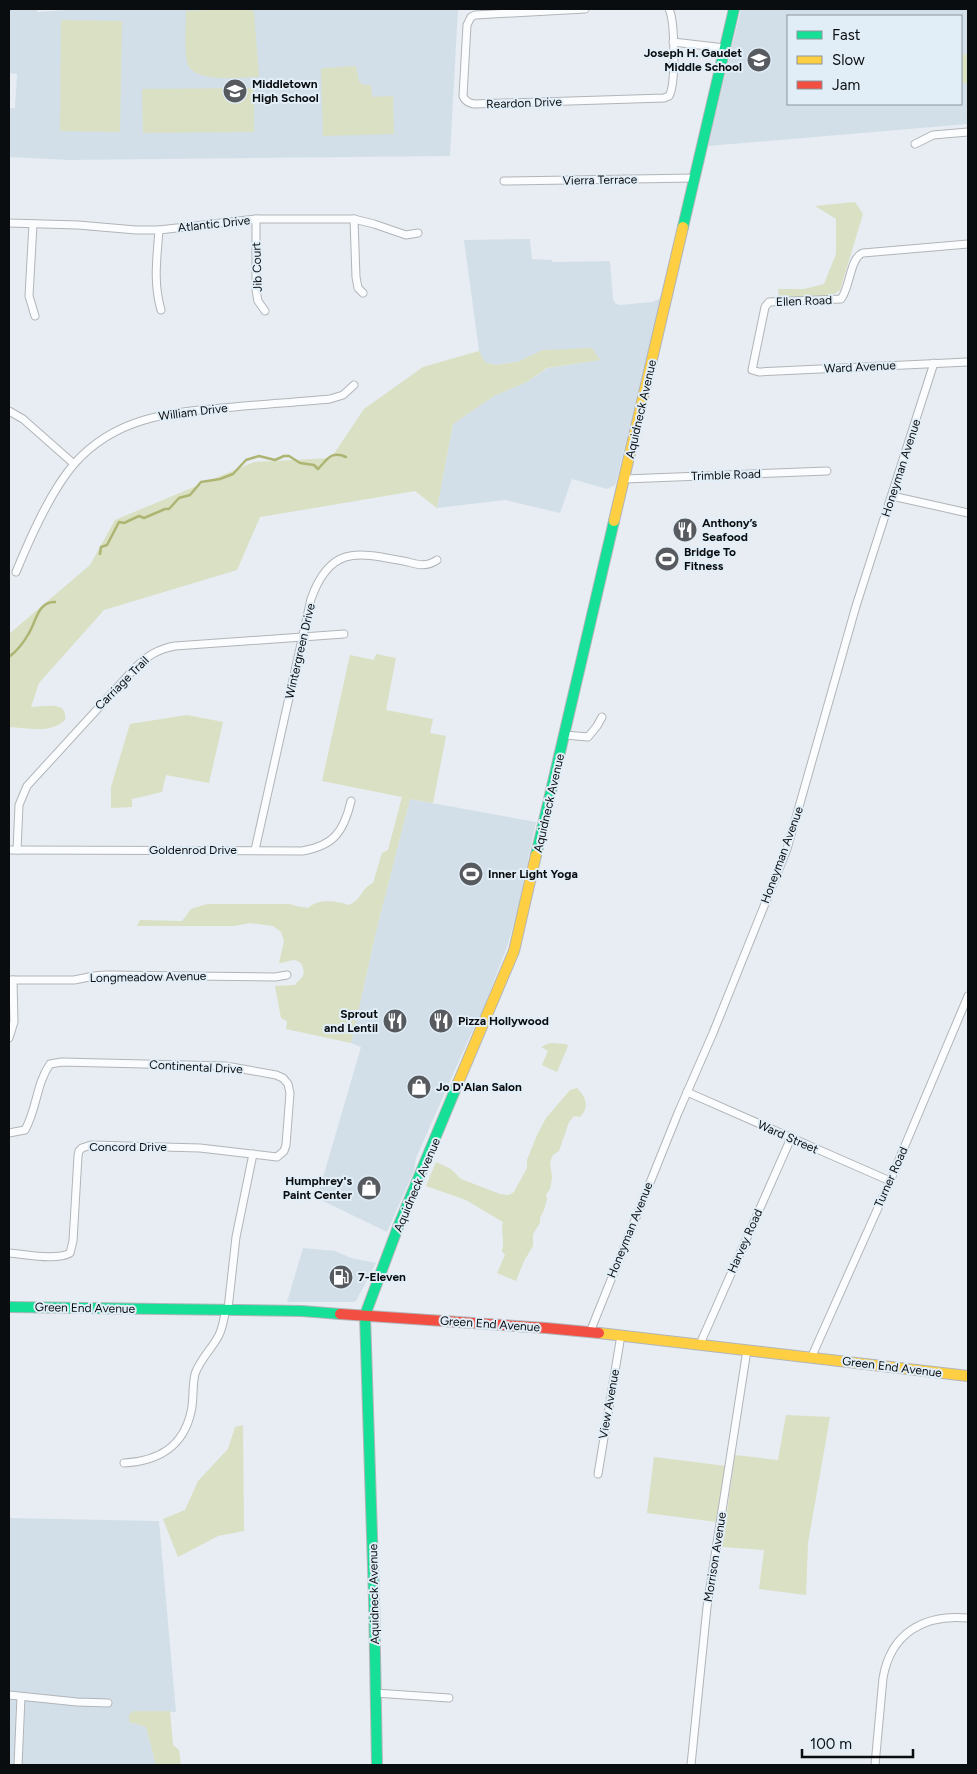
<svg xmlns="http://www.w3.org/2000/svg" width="977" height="1774" viewBox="0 0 977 1774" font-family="Figtree,sans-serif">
<rect width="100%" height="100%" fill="#e7edf2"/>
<!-- built -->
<g fill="#d3dfe8" fill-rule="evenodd">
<polygon points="9,9 37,9 37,12 80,9 458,9 450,156 69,160 9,157 9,108 15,108 17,74 9,73"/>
<path d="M741 9H968V124L708 146ZM788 16H961V104H788Z"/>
<polygon points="530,239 532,259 552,260 552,262 610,261 613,300 616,304 620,305 652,302 661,298 616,483 614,486 607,489 572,479 560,513 505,500 437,508 453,424 494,396 527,382 548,368 600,360 543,350 517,362 495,365 485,362 479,351 464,240"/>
<polygon points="410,799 536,822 518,909 507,947 478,1022 470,1036 416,1158 414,1171 387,1232 317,1198 361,1047 351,1043 376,932"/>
<polygon points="303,1248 335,1251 351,1258 376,1263 356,1301 353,1302 287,1302"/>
<polygon points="9,1518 159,1521 176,1712 133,1711 129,1722 146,1727 156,1765 9,1765"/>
</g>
<!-- green -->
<g fill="#d9e0c3">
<path d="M225 9H251L254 12 259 77C241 77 192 84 187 62 184 46 186 27 186 11Z"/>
<polygon points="61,20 122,21 120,132 60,131"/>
<polygon points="968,53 968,85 961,81 961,56"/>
<polygon points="356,66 359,82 364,85 371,85 372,97 393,96 394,134 323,136 321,69 325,68"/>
<polygon points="254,88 254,132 143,133 142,89"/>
<path d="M855 202 863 214 840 290C831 300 793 297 779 297L778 289H804L824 284 836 254V219L815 206Z"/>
<path d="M592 348 600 360 547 368 527 382 494 396 453 424 437 508 415 491 260 517 237 570 104 610 39 683 31 707C44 707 68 700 65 720 50 734 28 728 9 727V634L90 565 115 520 254 462 331 458 364 409 423 367 479 351 485 362 495 365 517 362 543 350Z"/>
<path d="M376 654 396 658 386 710 433 719 430 733 446 736 433 803 410 799 376 932 351 1043 286 1029 287 1021 281 1018 275 986 295 985C297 982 301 979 303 976 305 969 302 961 294 960 289 960 285 963 279 963L284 941 281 932 273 926 250 923 234 926H137L140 920 182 921 191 909 207 904H290L296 906 308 908C319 898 337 901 349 905 362 900 361 888 373 883L382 853 388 850 402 797 322 781 350 655 374 660Z"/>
<polygon points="187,715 223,722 209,783 166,775 162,792 132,799 132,807 111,808 111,787 130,724"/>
<polygon points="551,1043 566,1044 568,1046 557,1072 542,1065 548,1051 541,1047 547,1044"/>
<path d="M577 1088C586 1097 590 1107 580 1117L574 1116 569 1122 559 1151 553 1155 550 1162 552 1177 550 1189 546 1195 547 1199 544 1210 540 1218V1223L533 1234V1246L524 1261 516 1281 497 1273 505 1255 502 1251C505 1240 500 1231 503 1222L466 1200 426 1186 436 1162 451 1169 461 1179 500 1194 509 1195 514 1192 527 1168V1160L537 1135 546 1118 570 1090Z"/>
<polygon points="786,1415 830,1417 808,1543 806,1595 759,1589 764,1550 722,1547 735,1455 778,1460"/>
<polygon points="243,1425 244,1531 218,1536 178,1557 163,1519 185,1510 198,1481 228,1449 235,1427"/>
<polygon points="654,1457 726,1466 717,1522 647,1513"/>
<polygon points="133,1711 170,1711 173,1745 179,1750 181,1765 156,1765 146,1727 129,1722 129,1715"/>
</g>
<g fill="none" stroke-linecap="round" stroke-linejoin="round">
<!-- stream -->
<g stroke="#aeb573" stroke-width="2.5">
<path d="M100 554 101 547 107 545 119 522 124 523 139 516 144 518 165 509H169L179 498 190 495 201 482 220 479 233 474 246 460 259 456 275 460 284 456H289L300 463 314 465 318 469C327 460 331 450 346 457"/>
<path d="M9 657C17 651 24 642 29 633 36 622 38 601 55 602"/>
</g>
<defs>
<g id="street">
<path d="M585 9 475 15 471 17 467 25 463 96C465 101 468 103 474 104L664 98 669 96C676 85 675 21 669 9"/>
<polyline points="673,42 725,48"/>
<polyline points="915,144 933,135 968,132"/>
<polyline points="504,181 695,178"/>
<polyline points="256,219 256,290 258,301 265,311"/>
<polyline points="354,219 356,277 358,288 363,293"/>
<polyline points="9,223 78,225 136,230 159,230 256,219 354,219 374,224 406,235 418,233"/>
<polyline points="33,224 29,296 35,316"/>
<path d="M159 230C157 258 153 282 161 310"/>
<path d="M968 244 863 253C850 257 850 288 841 299L769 302 765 307 752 370 759 372 968 362"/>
<polyline points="9,411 23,419 74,464"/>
<polyline points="625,479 827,471"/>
<polyline points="892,496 968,513"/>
<path d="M16 572C30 538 50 492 74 464 117 415 174 412 234 407 266 404 298 402 330 399L343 395 354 385"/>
<polyline points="565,735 588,737 597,726 602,717"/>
<path d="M9 850 302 851C334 846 344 831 351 801"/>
<path d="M17 850 19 805 27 786 135 668C147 656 158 649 175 646L344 634"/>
<path d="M255 850 311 599C331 543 360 553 408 562 419 565 427 567 437 560"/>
<polyline points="9,980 74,980 94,976 106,975 275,977 287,975"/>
<polyline points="9,1038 14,1022 13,980"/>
<polyline points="687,1092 890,1181"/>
<path d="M9 1133 25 1130C37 1109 36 1084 50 1064L62 1062 226 1066 276 1075 283 1078 288 1084 290 1093 286 1145 284 1151 277 1157 200 1148 91 1145 82 1148 79 1151 78 1156 73 1241 70 1253C56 1261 25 1254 9 1253"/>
<polyline points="228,1309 236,1237 253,1154"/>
<polyline points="590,1332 678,1113 713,1033 787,849 856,606 934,363"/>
<polyline points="700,1344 791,1138"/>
<polyline points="811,1358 890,1181 968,996"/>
<path d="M124 1463C159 1461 183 1447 191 1412 194 1400 192 1386 195 1374 200 1359 212 1349 219 1335 223 1327 224 1317 226 1309"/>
<polyline points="598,1474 621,1335"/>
<polyline points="375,1693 449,1698"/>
<polyline points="9,1695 77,1702 108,1703"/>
<polyline points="18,1765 21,1697"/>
<polyline points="691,1765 707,1607 747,1350"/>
<path d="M875 1765 883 1678C891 1632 925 1614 968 1618"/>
</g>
<g id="fast">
<polyline points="683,227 734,9"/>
<polyline points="536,855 614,521"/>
<polyline points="9,1307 302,1311 340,1314"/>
<polyline points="377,1765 374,1599 365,1315 398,1227 458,1083"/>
</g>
<g id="slow">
<polyline points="614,521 683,227"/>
<polyline points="458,1083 514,951 536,855"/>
<polyline points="599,1333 968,1376"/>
</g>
<polyline id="jam" points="340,1314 546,1328 599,1333"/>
</defs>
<!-- street casing -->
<use href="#street" stroke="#b1b5b9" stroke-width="9"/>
<!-- fast casing -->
<use href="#fast" stroke="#b1b5b9" stroke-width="12"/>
<!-- slow casing -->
<use href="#slow" stroke="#b1b5b9" stroke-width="12"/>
<!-- jam casing -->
<use href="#jam" stroke="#b1b5b9" stroke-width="12"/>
<!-- street -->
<use href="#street" stroke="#fbfcfd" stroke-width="7"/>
<!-- fast -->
<use href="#fast" stroke="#16e098" stroke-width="10"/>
<!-- slow -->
<use href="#slow" stroke="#ffcf43" stroke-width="10"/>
<!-- jam -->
<use href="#jam" stroke="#f24e42" stroke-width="10"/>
</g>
<!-- icons -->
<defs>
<symbol id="school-disc" viewBox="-11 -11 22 22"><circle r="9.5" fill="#575b5f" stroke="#e2eef7"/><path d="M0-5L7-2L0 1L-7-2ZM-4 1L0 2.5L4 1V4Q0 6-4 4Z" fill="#fff"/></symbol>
<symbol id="restaurant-disc" viewBox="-11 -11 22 22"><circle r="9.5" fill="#575b5f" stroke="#e2eef7"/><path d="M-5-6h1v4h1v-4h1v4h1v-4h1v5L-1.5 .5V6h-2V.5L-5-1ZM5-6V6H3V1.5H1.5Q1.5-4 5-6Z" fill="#fff"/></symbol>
<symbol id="stadium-disc" viewBox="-11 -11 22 22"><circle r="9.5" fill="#575b5f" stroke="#e2eef7"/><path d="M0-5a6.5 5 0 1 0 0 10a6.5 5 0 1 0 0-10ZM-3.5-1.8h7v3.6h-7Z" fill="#fff"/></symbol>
<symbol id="shop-disc" viewBox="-11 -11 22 22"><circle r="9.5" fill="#575b5f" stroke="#e2eef7"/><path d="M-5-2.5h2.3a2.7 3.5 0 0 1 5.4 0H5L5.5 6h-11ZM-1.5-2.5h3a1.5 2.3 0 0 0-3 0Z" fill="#fff"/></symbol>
<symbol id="fuel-disc" viewBox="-11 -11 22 22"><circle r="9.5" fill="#575b5f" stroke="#e2eef7"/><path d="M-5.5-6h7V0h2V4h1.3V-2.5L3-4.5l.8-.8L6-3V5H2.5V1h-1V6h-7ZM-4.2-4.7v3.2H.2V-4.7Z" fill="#fff"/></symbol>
</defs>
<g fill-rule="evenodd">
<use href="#school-disc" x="745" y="46" width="28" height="28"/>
<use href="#school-disc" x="221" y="77" width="28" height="28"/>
<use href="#restaurant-disc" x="671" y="516" width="28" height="28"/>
<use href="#stadium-disc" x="653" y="545" width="28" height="28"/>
<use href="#stadium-disc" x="457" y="860" width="28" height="28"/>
<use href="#restaurant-disc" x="381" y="1007" width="28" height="28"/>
<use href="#restaurant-disc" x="427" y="1007" width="28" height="28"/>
<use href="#shop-disc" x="405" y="1073" width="28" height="28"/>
<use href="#shop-disc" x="355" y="1174" width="28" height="28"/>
<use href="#fuel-disc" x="327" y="1263" width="28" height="28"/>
</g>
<g text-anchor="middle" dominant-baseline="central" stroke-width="4" stroke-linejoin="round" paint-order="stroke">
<!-- poi labels -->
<g font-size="12" font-weight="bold" fill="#090d10" stroke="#e2eef7" text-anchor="start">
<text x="742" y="53" text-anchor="end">Joseph H. Gaudet<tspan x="742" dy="14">Middle School</tspan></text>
<text x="252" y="84">Middletown<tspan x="252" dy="14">High School</tspan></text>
<text x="702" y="523">Anthony’s<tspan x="702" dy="14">Seafood</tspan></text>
<text x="684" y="552">Bridge To<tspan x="684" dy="14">Fitness</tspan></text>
<text x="488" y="874">Inner Light Yoga</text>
<text x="378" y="1014" text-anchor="end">Sprout<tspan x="378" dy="14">and Lentil</tspan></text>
<text x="458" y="1021">Pizza Hollywood</text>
<text x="436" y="1087">Jo D'Alan Salon</text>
<text x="352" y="1181" text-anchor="end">Humphrey's<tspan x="352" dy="14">Paint Center</tspan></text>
<text x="358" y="1277">7-Eleven</text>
</g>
<!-- street labels -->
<g font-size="12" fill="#090d10" stroke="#e2eef7">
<text transform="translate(524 103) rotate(-2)">Reardon Drive</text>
<text transform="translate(600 180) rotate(-1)">Vierra Terrace</text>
<text transform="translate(214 224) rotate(-6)">Atlantic Drive</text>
<text transform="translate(257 267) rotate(-92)">Jib Court</text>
<text transform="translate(804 301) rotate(-2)">Ellen Road</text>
<text transform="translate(860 367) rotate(-3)">Ward Avenue</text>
<text transform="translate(641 409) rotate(-77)">Aquidneck Avenue</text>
<text transform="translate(193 412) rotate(-7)">William Drive</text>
<text transform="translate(901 468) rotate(-72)">Honeyman Avenue</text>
<text transform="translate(726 475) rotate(-2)">Trimble Road</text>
<text transform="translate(300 651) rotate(-77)">Wintergreen Drive</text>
<text transform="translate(122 683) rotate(-45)">Carriage Trail</text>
<text transform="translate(549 803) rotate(-77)">Aquidneck Avenue</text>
<text x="193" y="850">Goldenrod Drive</text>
<text transform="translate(782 855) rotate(-70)">Honeyman Avenue</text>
<text transform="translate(148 977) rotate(-1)">Longmeadow Avenue</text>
<text transform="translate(196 1067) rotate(3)">Continental Drive</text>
<text transform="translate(788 1137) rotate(24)">Ward Street</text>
<text x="128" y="1147">Concord Drive</text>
<text transform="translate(891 1177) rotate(-66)">Turner Road</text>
<text transform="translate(417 1185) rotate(-67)">Aquidneck Avenue</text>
<text transform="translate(630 1230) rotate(-68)">Honeyman Avenue</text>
<text transform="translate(745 1241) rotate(-66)">Harvey Road</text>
<text transform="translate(85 1308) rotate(1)">Green End Avenue</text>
<text transform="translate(490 1324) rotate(4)">Green End Avenue</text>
<text transform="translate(892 1367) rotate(7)">Green End Avenue</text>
<text transform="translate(609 1404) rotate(-80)">View Avenue</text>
<text transform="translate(715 1557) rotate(-81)">Morrison Avenue</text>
<text transform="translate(374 1594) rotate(-91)">Aquidneck Avenue</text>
</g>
</g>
<!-- border -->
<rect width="977" height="1774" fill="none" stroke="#090d10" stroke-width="20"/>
<!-- legend -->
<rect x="787" y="15" width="175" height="90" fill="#e2eef7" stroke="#8b949b"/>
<rect x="797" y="31" width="25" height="8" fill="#16e098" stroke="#8b949b"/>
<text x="832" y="40" font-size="15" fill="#090d10">Fast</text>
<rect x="797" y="56" width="25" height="8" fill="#ffcf43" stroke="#8b949b"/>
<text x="832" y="65" font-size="15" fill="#090d10">Slow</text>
<rect x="797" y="81" width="25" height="8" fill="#f24e42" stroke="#8b949b"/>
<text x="832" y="90" font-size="15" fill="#090d10">Jam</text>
<!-- scale -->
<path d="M802 1749v8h111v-8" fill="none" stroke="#090d10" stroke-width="2.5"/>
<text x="810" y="1749" font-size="15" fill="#090d10" stroke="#e2eef7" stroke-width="4" paint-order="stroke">100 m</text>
</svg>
